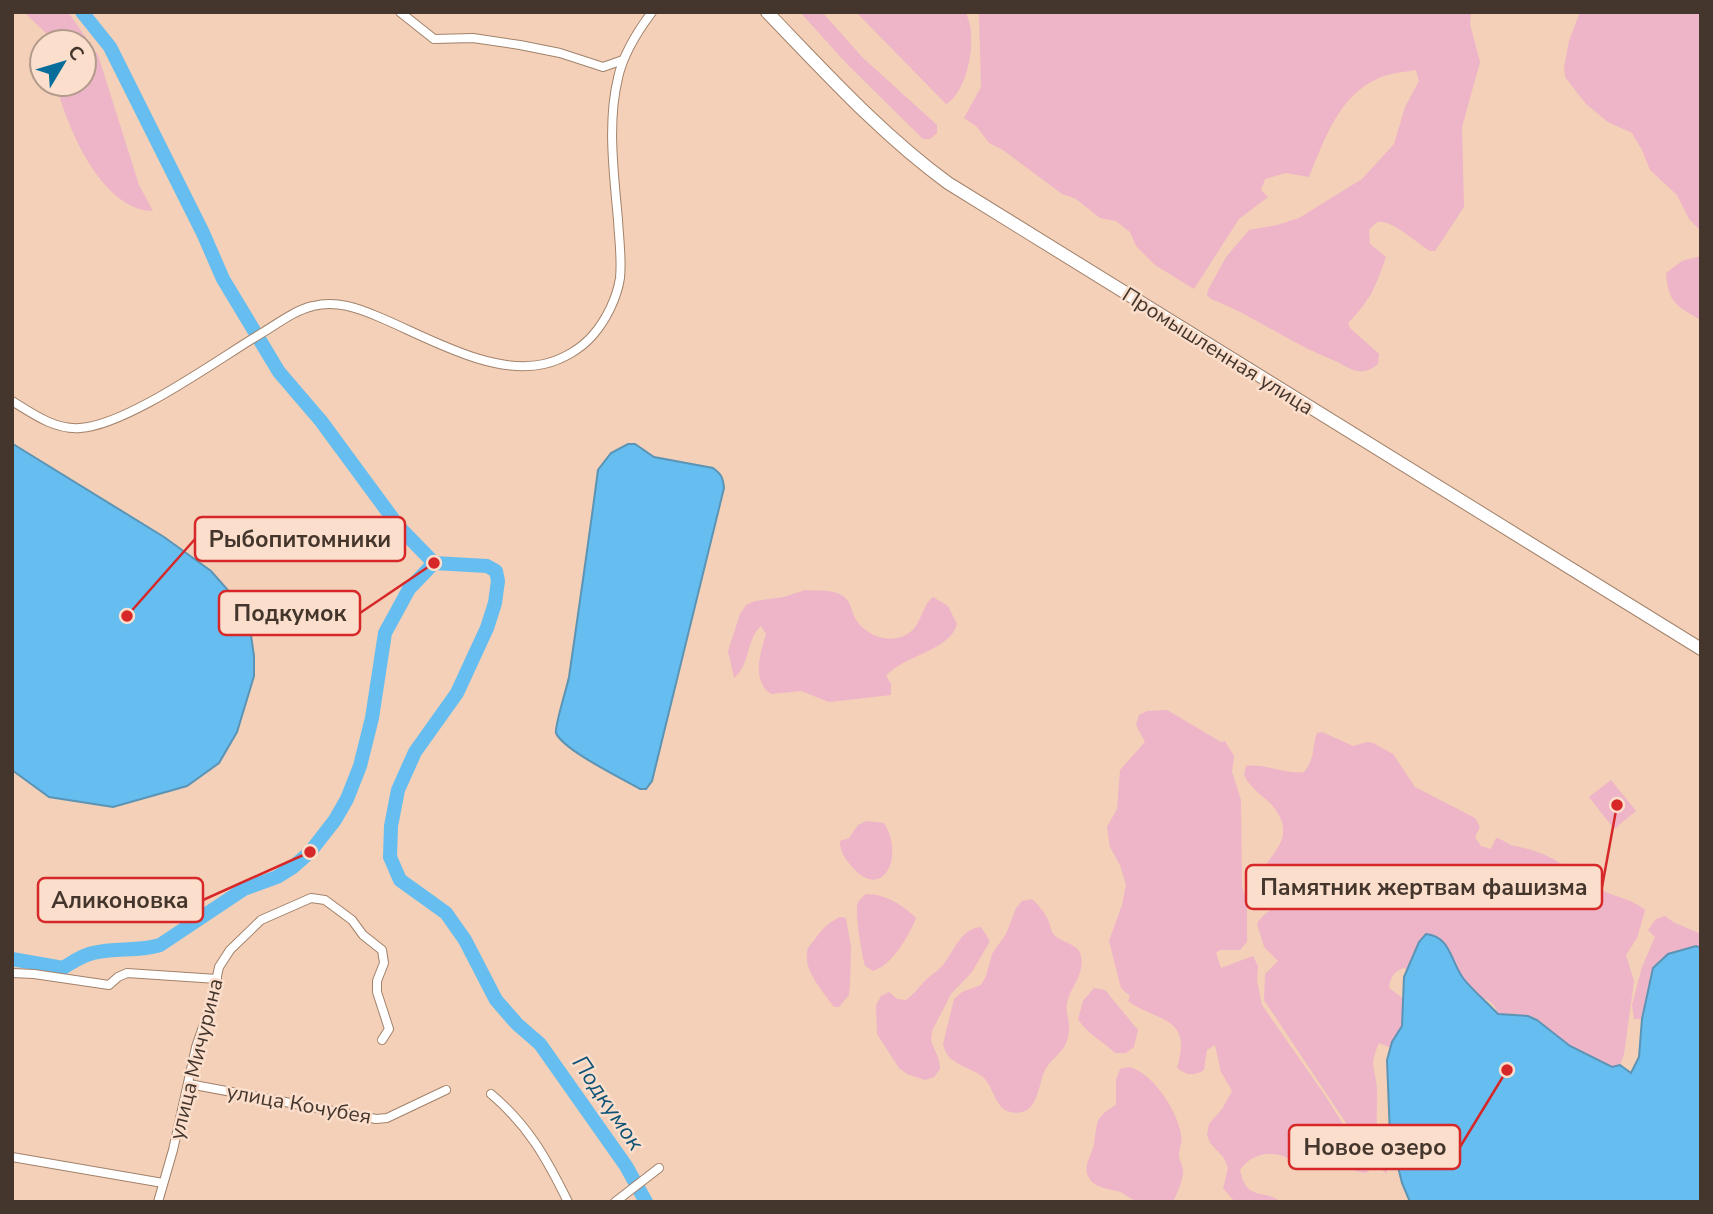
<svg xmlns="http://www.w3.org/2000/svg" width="1713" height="1214" viewBox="0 0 1713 1214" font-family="'Nunito Sans',sans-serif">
<rect width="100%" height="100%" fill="#f3d0b7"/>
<!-- green -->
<g fill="#eeb4c8">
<path d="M24 12H68L98 55 139 185 153 211C101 210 67 127 56 84H84V42H48L47 34Z"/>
<polygon points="800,12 822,12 863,58 937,125 937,133 930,139 923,139 847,64"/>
<path d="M856 12H965C979 34 968 92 946 104Z"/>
<path d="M979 12H1471L1470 24 1480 62 1462 127 1464 207 1435 251H1430C1419 245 1392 219 1378 222 1375 223 1372 227 1369 230L1370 244 1386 257C1376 286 1370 301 1348 323L1350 328 1379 354 1378 364C1372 369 1366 372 1358 371 1349 370 1341 363 1333 360 1289 343 1255 316 1211 299L1207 295 1208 290 1226 257 1249 230 1277 225 1299 218 1362 179 1394 144 1405 107 1419 81 1416 70C1405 72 1390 73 1379 78 1338 96 1325 139 1309 177L1286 173 1265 179 1261 190 1268 197 1239 219 1194 289 1155 265 1136 246 1130 232 1121 225 1116 221 1100 218 1076 199 1062 194 1003 150 989 143 977 127 964 118 981 87Z"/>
<polygon points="1580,12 1701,12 1701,231 1689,219 1677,195 1650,170 1642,150 1632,133 1608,122 1586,104 1565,77 1564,67 1569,41"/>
<path d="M1701 256V320C1677 306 1668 303 1666 273L1682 261Z"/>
<path d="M805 590C816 591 833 589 843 596 853 603 851 615 859 624 871 638 894 644 909 633 922 624 921 607 933 597L948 606 957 624C950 651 904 655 886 676L891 684V695L829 702 801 691 771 694C751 680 760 654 766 634L761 626C745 641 751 664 734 678L728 651 740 614 746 605 755 601 784 597Z"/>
<path d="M1167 710 1221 742 1225 741 1234 756 1232 772 1241 800 1242 887 1247 901V942L1240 950H1220L1216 953 1221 968 1253 956 1258 966 1257 980 1262 1005 1326 1097 1369 1166V1171L1365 1173C1350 1171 1338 1163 1323 1162 1315 1162 1310 1169 1302 1167 1295 1165 1290 1158 1283 1156 1267 1150 1249 1156 1240 1170 1247 1203 1264 1188 1281 1202H1235L1223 1188 1228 1168 1224 1158 1210 1143 1207 1134 1209 1124 1222 1109 1232 1091 1221 1072 1215 1045 1207 1050 1204 1070C1193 1077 1187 1075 1177 1068 1193 1015 1158 1023 1128 1001L1130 996 1121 988 1109 941 1122 905 1126 885 1120 865 1110 847 1107 827 1117 809 1120 770 1145 742 1136 725 1139 715 1147 711Z"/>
<path d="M1322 732 1353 746 1367 742 1373 743 1393 754 1415 787 1475 818 1480 827 1475 837 1481 846 1491 849 1496 838C1503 839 1508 845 1515 846 1553 853 1566 868 1596 887 1612 897 1631 898 1645 910L1637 938 1626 955 1634 981 1624 1054 1620 1065 1612 1067 1570 1046 1537 1019 1528 1016 1498 1014C1494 1001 1486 997 1472 997L1404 968C1394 971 1390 978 1389 988L1419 1010 1408 1065 1389 1047 1379 1043C1368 1068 1376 1067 1377 1091 1378 1105 1375 1117 1378 1130 1380 1146 1387 1158 1387 1174L1372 1162 1264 1000 1265 974 1278 961 1264 947 1257 924C1268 904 1290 906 1305 892L1300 883 1291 882 1263 897 1254 891C1256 884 1258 876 1262 870 1275 851 1293 836 1277 812 1268 797 1252 792 1244 775L1246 766C1266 763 1284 775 1304 772 1316 757 1311 750 1317 733Z"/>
<polygon points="1611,780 1636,811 1614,829 1589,797"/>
<path d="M866 821 884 823C906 858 881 906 848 862 843 855 840 850 840 841L849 838 858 825Z"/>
<path d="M866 894C885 894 903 905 916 918 909 936 892 965 873 971L865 966C862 956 854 910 858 902 860 899 863 896 866 894Z"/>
<path d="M1032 899C1038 904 1045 913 1048 920 1051 925 1050 930 1054 935 1061 942 1077 944 1080 953 1087 972 1070 987 1067 1003 1065 1012 1070 1021 1069 1030 1068 1051 1054 1055 1045 1070 1037 1087 1038 1121 1007 1111 995 1106 993 1086 983 1077 969 1066 947 1065 943 1044L954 999 962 992 981 985 986 976 992 954 1006 934 1016 908 1022 901Z"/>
<polygon points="1665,916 1673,922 1701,934 1701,948 1696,946 1653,968 1642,1019 1634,1019 1632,1005 1642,967 1655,937 1648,930 1656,919"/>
<path d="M840 917 846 918 851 947 850 984 849 995 839 1007H834C824 993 804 971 807 953 807 947 812 943 815 939 822 929 829 922 840 917Z"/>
<path d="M981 927 990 941 972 972 951 994 932 1031 931 1041 939 1060 940 1069 934 1077 925 1080 907 1074 899 1068 877 1034 876 1005 881 996 889 992 897 999 906 1000C914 994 919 987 926 980 931 974 939 971 943 965 955 950 960 929 981 927Z"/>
<path d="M1094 988 1105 990 1138 1030 1134 1047 1126 1053H1115C1103 1041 1087 1034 1078 1019L1083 1001Z"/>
<path d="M1130 1067C1153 1074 1177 1110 1181 1134 1183 1142 1179 1147 1179 1155 1179 1160 1183 1166 1183 1171 1183 1181 1177 1193 1173 1202 1162 1202 1150 1203 1140 1202 1133 1201 1127 1195 1120 1192 1109 1188 1094 1189 1088 1176 1083 1166 1092 1154 1094 1144 1098 1121 1094 1118 1116 1105V1080L1120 1069Z"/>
</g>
<!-- water -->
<g fill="#65bdf0" stroke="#5b94b5" stroke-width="2">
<polygon points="13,444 164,537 211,571 234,597 251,635 254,656 254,676 237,732 219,763 187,786 113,807 49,797 12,770"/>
<path d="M628 444H635L654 457 713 468C721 474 723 477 724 488L652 781 646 789H640C623 779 563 750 556 733 554 728 567 687 569 677 579 608 589 539 598 470L611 453Z"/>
<path d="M1426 934C1451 937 1450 960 1463 978 1473 991 1487 1002 1498 1014L1528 1016 1537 1020 1570 1046 1612 1067 1620 1065 1631 1073 1639 1057 1642 1019 1653 968 1668 954 1696 946 1701 948V1202H1410L1402 1183 1390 1135 1387 1060 1392 1042 1402 1026 1404 977 1419 942Z"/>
</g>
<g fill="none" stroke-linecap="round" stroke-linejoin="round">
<!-- river -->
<g stroke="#65bdf0" stroke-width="14">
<polyline points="82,12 110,47 203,233 223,279 279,372 321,421 399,527 434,563 487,566 496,571 498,581 495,603 487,628 457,693 415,752 398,790 391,826 390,857 400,880 446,913 465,940 496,1000 517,1024 540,1044 626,1166 646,1202"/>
<path d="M12 959 63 968C73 962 82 955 93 953 115 947 138 952 160 945L244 889 277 877 293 867 310 852 335 820 347 799 360 766 372 718 385 633 409 589 434 563"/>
</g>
<defs>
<g id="street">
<polyline points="400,12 434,39 473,38 520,45 560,53 603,67 623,60"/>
<path d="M12 401C33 414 55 430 80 428 128 425 218 359 262 333 277 324 295 310 313 306 336 300 358 308 379 317 427 337 492 376 544 364 562 360 581 349 593 335 606 320 617 298 620 278 622 259 619 239 618 220 614 174 607 123 618 78 623 54 637 32 652 12"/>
<polyline points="12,973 34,974 109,985 118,977 127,973 217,979"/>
<polyline points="189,1084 376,1119 387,1118 446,1090"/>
<path d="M491 1094C528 1125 547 1159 568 1202"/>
<polyline points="12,1157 163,1183"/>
<polyline points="158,1202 173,1150 196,1047 211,1004 219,967 230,950 261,920 311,898 325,900 352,920 363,935 382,950 384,963 377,981 377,992 389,1029 382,1040"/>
<polyline points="615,1202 659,1168"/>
</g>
<path id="primary" d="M767 12C825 72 881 134 948 183L1701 649"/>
</defs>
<!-- street casing -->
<use href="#street" stroke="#a2826b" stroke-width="10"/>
<!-- primary casing -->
<use href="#primary" stroke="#a2826b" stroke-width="14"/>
<!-- street -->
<use href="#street" stroke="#fff" stroke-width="8"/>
<!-- primary -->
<use href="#primary" stroke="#fff" stroke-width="12"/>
</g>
<g text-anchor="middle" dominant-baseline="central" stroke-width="5" stroke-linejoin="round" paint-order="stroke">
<!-- street labels -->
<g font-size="21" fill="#44362c" stroke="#fbdecb">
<text transform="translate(1218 351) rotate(32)">Промышленная улица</text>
<text transform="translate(196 1059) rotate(-76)">улица Мичурина</text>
<text transform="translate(299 1104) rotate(10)">улица Кочубея</text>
</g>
<!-- water labels -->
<g font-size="23" font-style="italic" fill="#0f5477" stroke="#fbdecb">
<text transform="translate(608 1103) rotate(56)">Подкумок</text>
</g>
</g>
<!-- callouts -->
<path fill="none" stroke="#d62828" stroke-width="2.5" d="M127 616L195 539M434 563L360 613M1617 805L1602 887M310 852L203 900M1507 1070L1460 1147"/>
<g fill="#d62828" stroke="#fbdecb" stroke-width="2.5">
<circle cx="127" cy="616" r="7"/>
<circle cx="434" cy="563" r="7"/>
<circle cx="1617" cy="805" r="7"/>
<circle cx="310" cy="852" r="7"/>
<circle cx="1507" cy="1070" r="7"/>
</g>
<g fill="#fbdecb" stroke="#d62828" stroke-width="2.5">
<rect x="195" y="517" width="210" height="44" rx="7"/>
<rect x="219" y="591" width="141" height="44" rx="7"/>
<rect x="1246" y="865" width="356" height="44" rx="7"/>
<rect x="38" y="878" width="165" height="44" rx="7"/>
<rect x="1289" y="1125" width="171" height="44" rx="7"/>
</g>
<g font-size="23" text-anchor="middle" font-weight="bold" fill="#44362c">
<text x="300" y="547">Рыбопитомники</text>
<text x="290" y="621">Подкумок</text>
<text x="1424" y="895">Памятник жертвам фашизма</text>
<text x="120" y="908">Аликоновка</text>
<text x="1375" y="1155">Новое озеро</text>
</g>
<!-- border -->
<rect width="1713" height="1214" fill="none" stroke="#44362c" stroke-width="28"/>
<!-- north arrow -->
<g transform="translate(63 63) rotate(52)"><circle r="33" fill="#fbdecb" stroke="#b29b8b" stroke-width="2"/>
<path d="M0-5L12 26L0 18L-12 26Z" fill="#076d9b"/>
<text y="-10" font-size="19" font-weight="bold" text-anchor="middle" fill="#44362c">С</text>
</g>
</svg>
